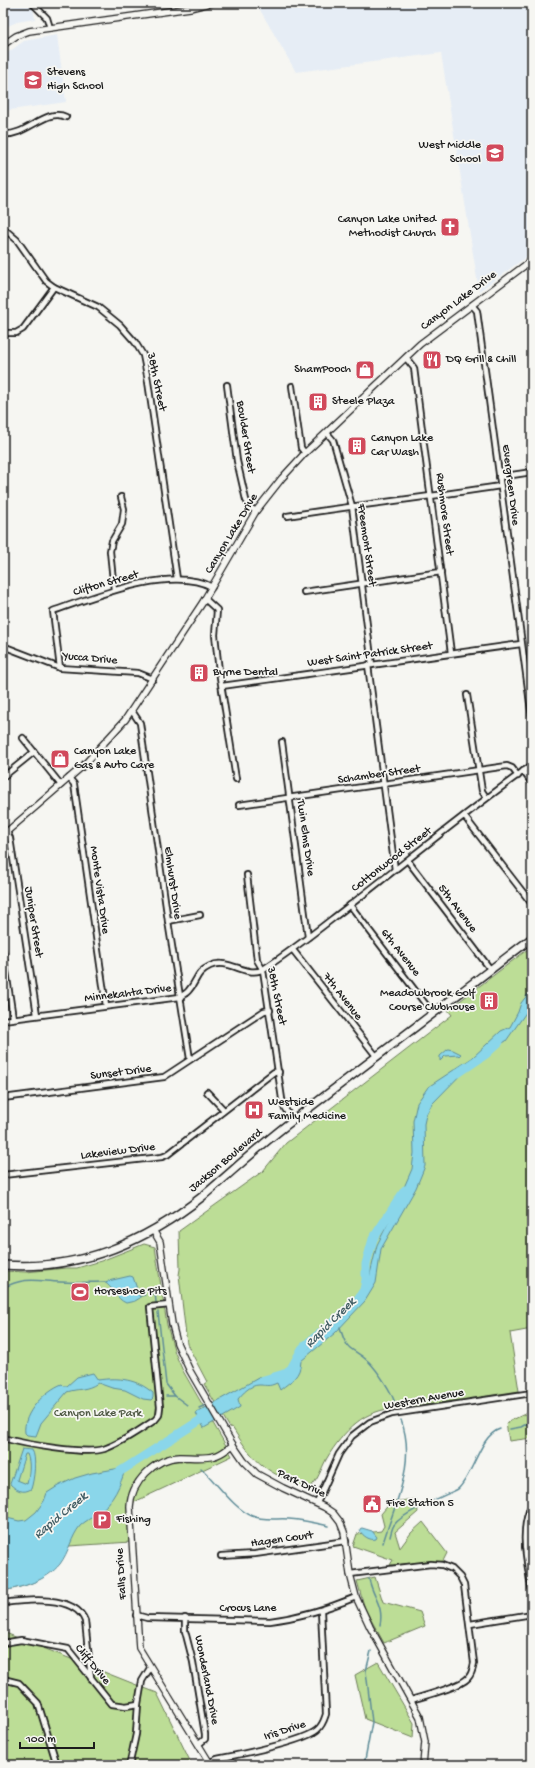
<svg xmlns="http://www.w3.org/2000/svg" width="535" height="1768" viewBox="0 0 535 1768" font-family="'Gochi Hand',sans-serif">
<rect width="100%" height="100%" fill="#f6f6f2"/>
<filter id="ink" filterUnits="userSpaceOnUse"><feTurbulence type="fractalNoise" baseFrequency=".025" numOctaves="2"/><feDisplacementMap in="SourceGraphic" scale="8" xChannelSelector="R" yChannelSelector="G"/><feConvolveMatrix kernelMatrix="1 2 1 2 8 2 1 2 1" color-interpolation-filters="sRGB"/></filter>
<g filter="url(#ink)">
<!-- built -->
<g fill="#e6edf5">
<polygon points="3,3 32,3 35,19 17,22 3,28"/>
<polygon points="256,3 532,3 532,253 479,291 441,53 296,72"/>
<polygon points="57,35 66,102 3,111 3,56 24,41"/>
</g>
<!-- green -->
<g fill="#bcdd96" stroke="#6c7c59">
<path d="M532 946V1329L510 1333 519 1391C493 1395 467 1399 441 1403 412 1407 379 1404 356 1423 345 1432 334 1446 327 1458 321 1468 318 1482 308 1489 267 1472 256 1466 232 1427L230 1428 204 1384 207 1382 187 1344 179 1275 180 1269 179 1231 263 1171 286 1143 452 1015 448 1010Z"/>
<path d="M144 1244 155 1247 167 1325 175 1353 183 1371 232 1456 130 1504 131 1542 69 1546C52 1577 37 1584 3 1591V1271L26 1272 66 1268H77L101 1261Z"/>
<polygon points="529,1412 532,1438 509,1441 506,1423"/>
<polygon points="416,1499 418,1512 395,1532 400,1548 411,1533 423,1522 447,1553 443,1561 390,1565 393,1560 353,1546 357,1534 381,1531 384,1526 381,1514 391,1502"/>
<polygon points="375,1577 383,1602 420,1612 425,1626 384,1643 365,1609 357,1581"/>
<polygon points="3,1632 157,1693 192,1765 3,1765"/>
<polygon points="378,1662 414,1723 413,1738 365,1719 355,1675"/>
</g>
<!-- water -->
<g fill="#8ad6ea" stroke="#5e8c98" fill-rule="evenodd">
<path d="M532 989V1004L506 1041 474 1061 432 1104 426 1115 424 1124 425 1166 416 1188 381 1249 376 1283 365 1301 335 1333 301 1361C300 1377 292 1380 280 1390L277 1383C268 1387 268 1385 259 1385 250 1385 243 1393 238 1399L240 1407 204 1428 196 1413 260 1377 269 1376 281 1378 296 1355 305 1351 317 1341 366 1291 377 1245 391 1217 412 1169 414 1153 413 1121 417 1103 428 1087 472 1058 501 1031 510 1027 518 1012 521 1003Z"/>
<polygon points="448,1049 453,1050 461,1054 459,1056 458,1055 445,1056 440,1061 440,1056"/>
<path d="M130 1276 133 1277 140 1298 135 1301 126 1303C116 1299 113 1287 104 1282Z"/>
<path d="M93 1373 98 1380C119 1377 137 1379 153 1393V1398L151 1400 143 1399 125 1390 112 1388 98 1383C86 1391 79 1388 67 1392L41 1423 36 1436 27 1435 25 1433C22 1413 46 1390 62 1384L64 1386H67L77 1377Z"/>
<path d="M22 1449 32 1450C37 1457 34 1480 31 1489 23 1494 16 1490 10 1484ZM25 1454H27C31 1463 29 1475 27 1484L17 1480Z"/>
<path d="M126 1467C120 1486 114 1501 98 1513 92 1518 85 1521 80 1526 71 1537 69 1552 60 1564 46 1581 23 1587 3 1591V1517L19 1521 26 1520 36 1512 44 1501 47 1493 58 1486 75 1478 92 1473Z"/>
<path d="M362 1528 372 1531 377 1537 376 1539C370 1541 363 1536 360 1531Z"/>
</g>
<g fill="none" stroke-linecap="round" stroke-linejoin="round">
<!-- stream -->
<g stroke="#5e8c98" stroke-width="1.5">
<path d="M3 1288C25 1276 37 1281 60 1282 75 1283 89 1282 104 1282"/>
<polyline points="150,1294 155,1293 156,1302"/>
<polyline points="140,1296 145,1295"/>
<polyline points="158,1312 166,1384 175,1396 187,1405"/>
<path d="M340 1327C347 1354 352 1346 369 1362 377 1370 393 1393 395 1404"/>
<polyline points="166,1396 175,1396"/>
<polyline points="199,1408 208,1404"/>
<polyline points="510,1429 521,1427 530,1422"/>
<polyline points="126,1467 133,1467"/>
<path d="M201 1468C216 1482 234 1509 252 1516 264 1521 277 1518 289 1519 302 1520 316 1523 329 1526"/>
<path d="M390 1537C391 1533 392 1528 394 1525 402 1513 444 1496 458 1489 474 1474 479 1436 500 1429"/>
<path d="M383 1543C395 1503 417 1462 401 1420"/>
<path d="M369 1579C373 1598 384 1605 380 1625"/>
<polyline points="364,1765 372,1722 366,1671 371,1651"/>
</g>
<!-- river -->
<g stroke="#8ad6ea" stroke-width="9">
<polyline points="458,1073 486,1054 499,1042"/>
<polyline points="264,1380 284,1374 291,1369 302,1349 310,1341 332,1324 358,1299 364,1290 366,1280 366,1264 373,1239 405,1190"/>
<polyline points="116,1474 210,1414"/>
</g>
<defs>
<g id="minor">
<polyline points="32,3 47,18 50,28"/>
<path d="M3 134C26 137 46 107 66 117"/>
<polyline points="3,228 17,240 46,281 54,287 98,307 120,325 135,342 143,355 147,375 177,579"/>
<polyline points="472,305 477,311 532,718"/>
<polyline points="3,333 16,333 23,329 54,287"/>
<polyline points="406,358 414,368 451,653"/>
<polyline points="227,385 237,461 246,500 251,508 256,511"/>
<polyline points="292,386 301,448 305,453"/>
<polyline points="327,433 333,440 352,506 372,665"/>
<polyline points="499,477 532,472"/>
<path d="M287 516C358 505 429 497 500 486"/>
<polyline points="114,590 110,551 112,541 122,524 124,509 121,497"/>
<polyline points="304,592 441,572"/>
<polyline points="205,599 217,610 215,635 219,671 236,779"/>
<polyline points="3,646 60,668 138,673 153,679"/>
<polyline points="368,665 395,870"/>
<path d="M60 668 53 611C94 597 171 565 212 587"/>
<polyline points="222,686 521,644"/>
<polyline points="467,695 482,791 486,797"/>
<polyline points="132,711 140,723 168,921 190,1059"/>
<polyline points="23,738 61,785"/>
<polyline points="282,742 308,937"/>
<polyline points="523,771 532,783"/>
<polyline points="3,777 34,752"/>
<polyline points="69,778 74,784 106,1006"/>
<polyline points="239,805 507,766 512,768 518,776"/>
<polyline points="464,816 532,904"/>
<polyline points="7,832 10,838 37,1015"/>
<polyline points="408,861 491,970"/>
<polyline points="247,875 257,960 263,970 282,1099 284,1107 292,1120"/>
<polyline points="350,905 433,1014"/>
<polyline points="168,921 200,915"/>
<polyline points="293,950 377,1057"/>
<polyline points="3,951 13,1018"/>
<path d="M3 1020 180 997C183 995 187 993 189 990 198 980 195 973 210 966 230 957 248 980 265 968 293 950 319 929 345 909 407 861 468 810 532 765"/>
<polyline points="207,1092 224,1110"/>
<polyline points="3,1098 164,1077 264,1011 270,1010"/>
<polyline points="3,1175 162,1157 167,1155 274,1072 279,1072"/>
<path d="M3 1438C24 1444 85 1455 104 1449 122 1443 139 1430 155 1420L159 1415 160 1407 150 1307 169 1305"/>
<polyline points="317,1503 339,1454 352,1436 370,1422 392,1414 532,1393"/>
<path d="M532 1504C518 1532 528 1564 532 1593"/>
<polyline points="525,1547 532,1546"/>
<polyline points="221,1556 255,1554 346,1541"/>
<path d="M350 1574 431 1564 442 1565 452 1569 460 1577 464 1585 474 1663C473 1668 472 1674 468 1678 460 1687 424 1696 411 1700"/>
<path d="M3 1603C26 1600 75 1594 85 1621L91 1678"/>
<path d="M136 1615 147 1618 270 1621C301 1617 327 1609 356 1597"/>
<polyline points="185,1618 185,1631 193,1662 205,1734 205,1739 199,1744"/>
<polyline points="470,1624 532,1614"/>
<polyline points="3,1643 21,1640 68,1649 112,1704 126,1706 138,1704"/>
<polyline points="3,1679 19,1683 38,1703 57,1765"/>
<path d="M210 1762 217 1759C237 1755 303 1742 317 1730 323 1725 324 1720 326 1714L321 1611"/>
<polyline points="128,1765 130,1762 136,1734 138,1704 142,1681 150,1668"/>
</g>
<g id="tertiary">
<polyline points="3,45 16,36 29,31 190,8 210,3"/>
<polyline points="3,835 83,766 125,720 203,602 256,511 282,478 305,453 420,344 532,260"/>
<polyline points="153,1230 160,1242 172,1324 177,1343 190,1371 233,1445 244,1461 257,1474 283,1488 324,1507 333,1513 340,1522 344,1532 350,1574 356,1597 370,1627 420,1717 425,1742 423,1765"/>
<path d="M211 1765 139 1648 130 1507C131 1482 155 1458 180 1457 191 1457 203 1459 214 1456 221 1455 227 1449 233 1445"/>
</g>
<path id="primary" d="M3 1265C79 1271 144 1243 203 1196 234 1170 263 1142 296 1118 375 1058 453 998 532 938"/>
</defs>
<!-- minor casing -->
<use href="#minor" stroke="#1c1c1c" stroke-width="8"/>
<!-- tertiary casing -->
<use href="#tertiary" stroke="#1c1c1c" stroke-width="8"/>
<!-- primary casing -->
<use href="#primary" stroke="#1c1c1c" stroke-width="10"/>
<!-- minor -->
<use href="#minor" stroke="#f6f6f2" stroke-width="4.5"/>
<!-- tertiary -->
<use href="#tertiary" stroke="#f6f6f2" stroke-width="5.5"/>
<!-- primary -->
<use href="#primary" stroke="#f6f6f2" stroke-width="7"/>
</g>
</g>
<!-- icons -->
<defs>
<symbol id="school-square" viewBox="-11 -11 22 22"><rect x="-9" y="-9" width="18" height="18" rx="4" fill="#d1495b" stroke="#f6f6f2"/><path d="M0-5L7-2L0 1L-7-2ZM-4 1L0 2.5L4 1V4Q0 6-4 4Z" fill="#fff"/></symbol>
<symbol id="church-square" viewBox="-11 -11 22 22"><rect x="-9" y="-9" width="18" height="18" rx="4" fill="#d1495b" stroke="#f6f6f2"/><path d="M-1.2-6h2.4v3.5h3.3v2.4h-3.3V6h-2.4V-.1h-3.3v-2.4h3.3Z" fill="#fff"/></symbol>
<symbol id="restaurant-square" viewBox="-11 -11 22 22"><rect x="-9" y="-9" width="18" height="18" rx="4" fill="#d1495b" stroke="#f6f6f2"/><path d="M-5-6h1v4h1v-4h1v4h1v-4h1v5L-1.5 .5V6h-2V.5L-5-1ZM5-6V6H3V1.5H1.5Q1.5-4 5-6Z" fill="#fff"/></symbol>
<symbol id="shop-square" viewBox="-11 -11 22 22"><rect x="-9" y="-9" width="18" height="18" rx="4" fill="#d1495b" stroke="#f6f6f2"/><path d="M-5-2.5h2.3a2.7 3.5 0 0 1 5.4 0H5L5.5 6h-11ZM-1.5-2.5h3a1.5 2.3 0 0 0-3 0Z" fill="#fff"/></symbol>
<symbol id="building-square" viewBox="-11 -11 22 22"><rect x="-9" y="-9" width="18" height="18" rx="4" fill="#d1495b" stroke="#f6f6f2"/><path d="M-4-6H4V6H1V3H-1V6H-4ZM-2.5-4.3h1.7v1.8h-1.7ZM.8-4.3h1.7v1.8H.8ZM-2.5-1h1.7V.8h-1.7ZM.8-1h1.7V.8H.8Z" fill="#fff"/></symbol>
<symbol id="hospital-square" viewBox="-11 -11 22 22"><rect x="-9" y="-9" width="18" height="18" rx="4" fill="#d1495b" stroke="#f6f6f2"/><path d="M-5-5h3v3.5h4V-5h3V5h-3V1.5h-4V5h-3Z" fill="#fff"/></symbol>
<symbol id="stadium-square" viewBox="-11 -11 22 22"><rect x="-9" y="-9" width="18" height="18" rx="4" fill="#d1495b" stroke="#f6f6f2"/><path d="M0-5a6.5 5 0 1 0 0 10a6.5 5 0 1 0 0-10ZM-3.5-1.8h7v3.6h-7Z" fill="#fff"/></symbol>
<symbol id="civic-square" viewBox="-11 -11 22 22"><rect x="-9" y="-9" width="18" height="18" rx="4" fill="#d1495b" stroke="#f6f6f2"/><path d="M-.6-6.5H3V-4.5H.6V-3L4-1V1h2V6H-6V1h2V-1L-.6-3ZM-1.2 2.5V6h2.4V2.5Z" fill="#fff"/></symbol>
<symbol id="parking-square" viewBox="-11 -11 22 22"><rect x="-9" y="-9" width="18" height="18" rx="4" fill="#d1495b" stroke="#f6f6f2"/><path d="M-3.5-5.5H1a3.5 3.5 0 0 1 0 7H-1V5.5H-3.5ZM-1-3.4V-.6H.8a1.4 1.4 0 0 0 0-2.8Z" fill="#fff"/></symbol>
</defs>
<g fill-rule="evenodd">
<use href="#school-square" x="22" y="69" width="22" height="22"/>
<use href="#school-square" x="484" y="142" width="22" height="22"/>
<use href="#church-square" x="439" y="216" width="22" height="22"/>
<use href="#restaurant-square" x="421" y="349" width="22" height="22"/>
<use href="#shop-square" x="354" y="359" width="22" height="22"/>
<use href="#building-square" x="307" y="391" width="22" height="22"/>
<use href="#building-square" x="346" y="435" width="22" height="22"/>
<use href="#building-square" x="188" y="662" width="22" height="22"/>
<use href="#shop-square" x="49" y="748" width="22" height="22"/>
<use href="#building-square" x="478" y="990" width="22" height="22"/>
<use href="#hospital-square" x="243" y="1099" width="22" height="22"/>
<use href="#stadium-square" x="69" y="1281" width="22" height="22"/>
<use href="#civic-square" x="361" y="1493" width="22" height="22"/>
<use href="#parking-square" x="91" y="1509" width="22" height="22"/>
</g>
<g text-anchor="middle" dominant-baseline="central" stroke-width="3.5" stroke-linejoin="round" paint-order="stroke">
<!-- poi labels -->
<g font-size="12" fill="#1c1c1c" stroke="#f6f6f2" text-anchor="start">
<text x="47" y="73">Stevens<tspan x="47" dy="14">High School</tspan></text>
<text x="481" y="146" text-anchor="end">West Middle<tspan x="481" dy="14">School</tspan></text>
<text x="436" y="220" text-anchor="end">Canyon Lake United<tspan x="436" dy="14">Methodist Church</tspan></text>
<text x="446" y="360">DQ Grill &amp; Chill</text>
<text x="351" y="370" text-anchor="end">ShamPooch</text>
<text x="332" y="402">Steele Plaza</text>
<text x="371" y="439">Canyon Lake<tspan x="371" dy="14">Car Wash</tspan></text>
<text x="213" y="673">Byrne Dental</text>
<text x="74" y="752">Canyon Lake<tspan x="74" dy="14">Gas &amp; Auto Care</tspan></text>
<text x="475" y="994" text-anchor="end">Meadowbrook Golf<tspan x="475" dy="14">Course Clubhouse</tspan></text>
<text x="268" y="1103">Westside<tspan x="268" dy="14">Family Medicine</tspan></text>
<text x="94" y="1292">Horseshoe Pits</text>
<text x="386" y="1504">Fire Station 5</text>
<text x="116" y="1520">Fishing</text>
</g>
<!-- street labels -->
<g font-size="12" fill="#1c1c1c" stroke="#f6f6f2">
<text transform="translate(459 301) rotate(-37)">Canyon Lake Drive</text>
<text transform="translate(156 382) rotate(78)">38th Street</text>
<text transform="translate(245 437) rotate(81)">Boulder Street</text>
<text transform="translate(510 485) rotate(83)">Evergreen Drive</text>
<text transform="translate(444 514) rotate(83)">Rushmore Street</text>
<text transform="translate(232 534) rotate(-59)">Canyon Lake Drive</text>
<text transform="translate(366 545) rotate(82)">Freemont Street</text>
<text transform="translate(106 584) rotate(-16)">Clifton Street</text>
<text transform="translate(370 655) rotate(-8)">West Saint Patrick Street</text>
<text transform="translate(90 659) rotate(5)">Yucca Drive</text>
<text transform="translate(379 775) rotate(-8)">Schamber Street</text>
<text transform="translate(305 838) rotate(82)">Twin Elms Drive</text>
<text transform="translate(392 860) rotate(-38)">Cottonwood Street</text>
<text transform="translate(172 883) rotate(82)">Elmhurst Drive</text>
<text transform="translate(99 890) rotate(82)">Monte Vista Drive</text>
<text transform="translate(457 909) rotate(53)">5th Avenue</text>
<text transform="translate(33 922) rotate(81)">Juniper Street</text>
<text transform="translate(400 953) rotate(52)">6th Avenue</text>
<text transform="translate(128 994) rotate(-7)">Minnekahta Drive</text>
<text transform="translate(276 996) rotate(78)">38th Street</text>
<text transform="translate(342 997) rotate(52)">7th Avenue</text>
<text transform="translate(121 1073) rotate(-7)">Sunset Drive</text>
<text transform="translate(118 1152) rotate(-7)">Lakeview Drive</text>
<text transform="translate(226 1161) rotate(-40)">Jackson Boulevard</text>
<text transform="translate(424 1400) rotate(-10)">Western Avenue</text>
<text transform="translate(301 1484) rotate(25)">Park Drive</text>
<text transform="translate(282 1540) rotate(-8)">Hagen Court</text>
<text transform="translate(122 1574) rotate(-94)">Falls Drive</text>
<text x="248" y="1609">Crocus Lane</text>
<text transform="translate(92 1665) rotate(50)">Cliff Drive</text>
<text transform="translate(206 1680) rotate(79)">Wonderland Drive</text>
<text transform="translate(285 1731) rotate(-18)">Iris Drive</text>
</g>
<!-- park labels -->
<g font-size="12" fill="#4c5641" stroke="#f6f6f2">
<text x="98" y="1414">Canyon Lake Park</text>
</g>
<!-- water labels -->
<g font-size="13" font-style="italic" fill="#425d64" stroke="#f6f6f2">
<text transform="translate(331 1323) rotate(-45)">Rapid Creek</text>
<text transform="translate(61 1516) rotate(-40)">Rapid Creek</text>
</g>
</g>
<!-- margin -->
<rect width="535" height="1768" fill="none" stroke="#f6f6f2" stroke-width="16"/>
<rect x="8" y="8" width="519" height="1752" fill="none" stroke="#1c1c1c" stroke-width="1.5" filter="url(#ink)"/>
<!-- scale -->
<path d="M20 1742v6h74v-6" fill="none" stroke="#1c1c1c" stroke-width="2"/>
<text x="26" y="1742" font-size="12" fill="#1c1c1c" stroke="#f6f6f2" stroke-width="3" paint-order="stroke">100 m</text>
</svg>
